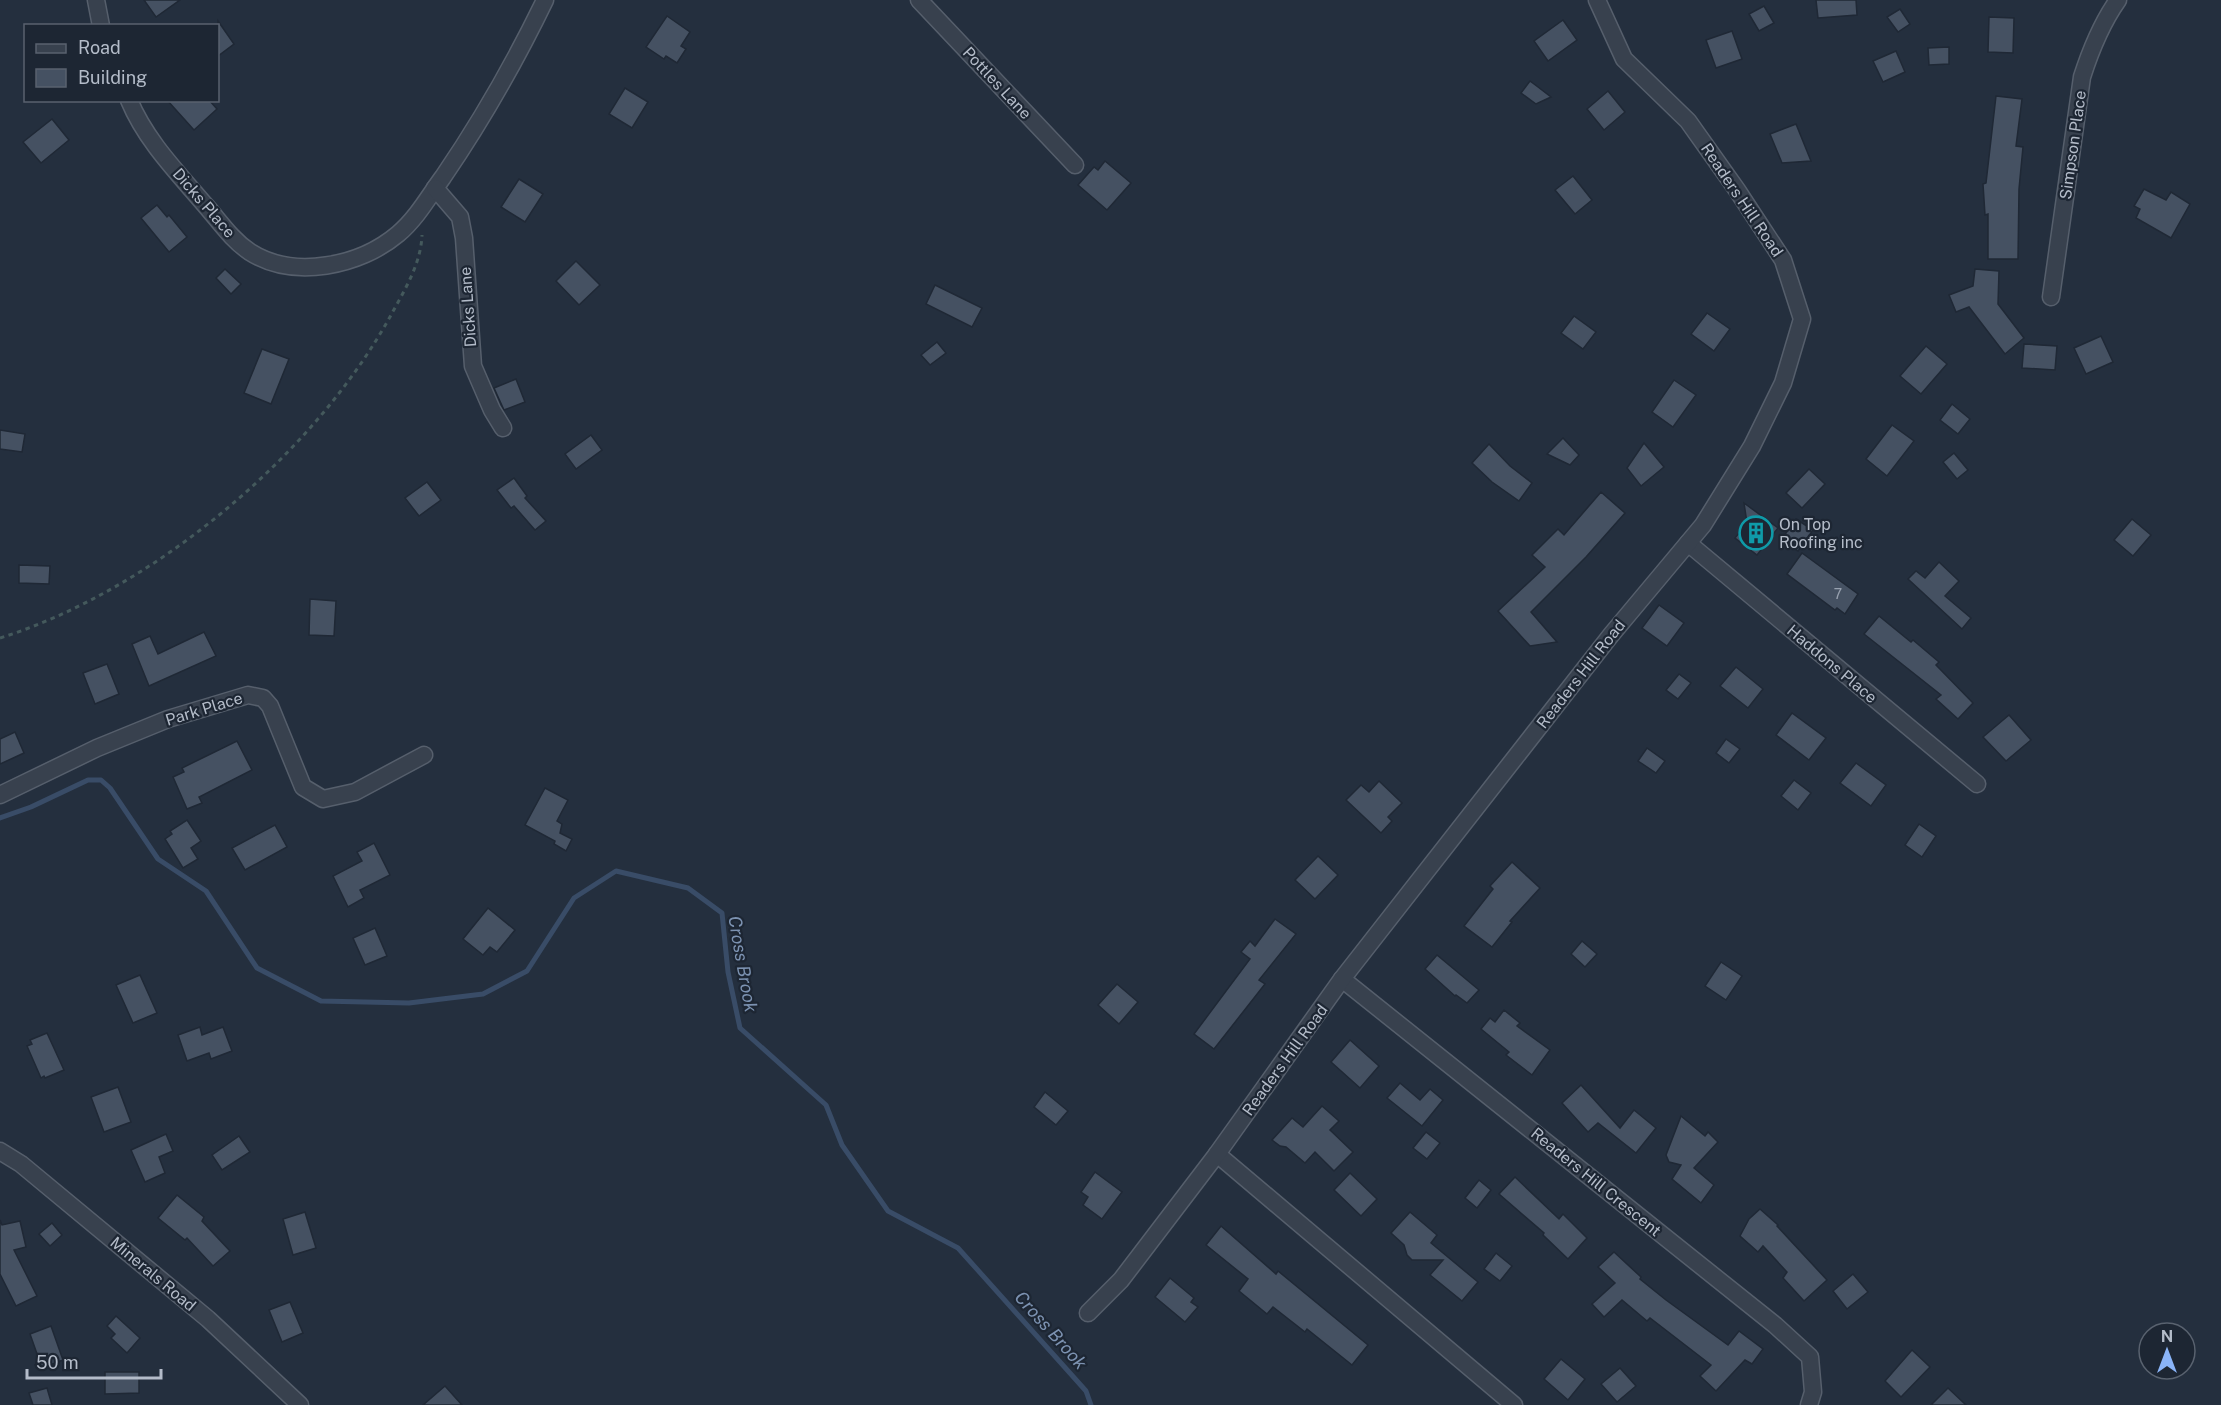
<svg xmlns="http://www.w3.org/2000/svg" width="2221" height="1405" viewBox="0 0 2221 1405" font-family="'Public Sans',sans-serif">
<rect width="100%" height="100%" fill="#242f3e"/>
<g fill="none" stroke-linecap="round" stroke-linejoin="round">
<!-- stream -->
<polyline stroke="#394c67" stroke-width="5" points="0,818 31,807 88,780 101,780 110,788 158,859 206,891 257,968 321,1001 409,1003 483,994 527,971 574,898 616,871 688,888 722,913 728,972 740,1028 826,1105 842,1145 888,1211 958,1248 1086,1391 1091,1405"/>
</g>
<!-- building -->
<g fill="#455162" stroke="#1f2835" stroke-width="1.5">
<polygon points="144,0 180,0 156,17"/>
<polygon points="1816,0 1856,0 1857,15 1818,18"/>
<polygon points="1764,6 1774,23 1759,31 1749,14"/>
<polygon points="1900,9 1910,24 1898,32 1887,17"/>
<polygon points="667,16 690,32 681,46 686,49 677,63 666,56 664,59 646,47"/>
<polygon points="1989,17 2014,18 2013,53 1988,52"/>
<polygon points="1563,20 1577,40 1548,61 1534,41"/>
<polygon points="218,21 234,44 218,56"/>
<polygon points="1732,31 1742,59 1716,68 1706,40"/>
<polygon points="1949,47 1949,64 1929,65 1928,48"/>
<polygon points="1896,51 1905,72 1883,82 1873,61"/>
<polygon points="1530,81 1538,87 1551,97 1536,104 1521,93"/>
<polygon points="625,88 648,102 632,128 609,114"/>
<polygon points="1608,91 1625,112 1604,130 1587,109"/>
<polygon points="1996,96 2022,99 2016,146 2023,147 2019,189 2018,259 1988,259 1988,214 1985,215 1983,184 1986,183"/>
<polygon points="167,100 209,100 217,109 194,130"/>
<polygon points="52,119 69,140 41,163 23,142"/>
<polygon points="1796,124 1811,161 1782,163 1770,134"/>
<polygon points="1105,161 1131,183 1107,210 1078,185 1094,167 1098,170"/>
<polygon points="1573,176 1592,200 1575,214 1555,190"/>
<polygon points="519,179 543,194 525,222 501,207"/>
<polygon points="2144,189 2166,200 2171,192 2190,204 2171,238 2136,218 2140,209 2134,206"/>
<polygon points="157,205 167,217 169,215 187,237 169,252 141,218"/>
<polygon points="576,261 600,285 579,305 556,281"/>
<polygon points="225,269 241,284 231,294 216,278"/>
<polygon points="1975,269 1999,271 1998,304 2024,338 2005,354 1969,307 1956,312 1949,295 1973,286"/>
<polygon points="935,285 982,308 972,327 926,304"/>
<polygon points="1707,313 1730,329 1714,351 1691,334"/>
<polygon points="1574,316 1596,332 1583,349 1561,333"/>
<polygon points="2101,336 2113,362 2086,374 2074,348"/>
<polygon points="937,342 946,353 930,365 921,355"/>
<polygon points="2024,344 2057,346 2055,370 2022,368"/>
<polygon points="1926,346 1947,364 1921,394 1900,376"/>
<polygon points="262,349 289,359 271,404 244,393"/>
<polygon points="516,379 525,402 504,410 494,388"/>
<polygon points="1674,380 1696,395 1673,427 1652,412"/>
<polygon points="1952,404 1970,419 1958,434 1940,420"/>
<polygon points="1892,425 1914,441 1887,476 1866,459"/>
<polygon points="0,430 25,434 22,452 0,449"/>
<polygon points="591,435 602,450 576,469 565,454"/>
<polygon points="1563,438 1579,455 1570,465 1547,454"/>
<polygon points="1644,443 1664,467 1641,486 1627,468"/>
<polygon points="1489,444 1510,466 1532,483 1519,501 1492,482 1472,463"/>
<polygon points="1954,453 1968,470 1957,479 1943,462"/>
<polygon points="1809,469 1825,484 1802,508 1786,493"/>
<polygon points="514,478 527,496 525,498 546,521 535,530 514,506 511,508 497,490"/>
<polygon points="427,482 441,500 419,516 405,498"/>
<polygon points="1601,492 1625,513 1586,557 1531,612 1557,642 1530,646 1498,611 1545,567 1532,555 1558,529 1564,535"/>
<polygon points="1744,503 1778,528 1757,555 1735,538 1747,523"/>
<polygon points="1796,519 1813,530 1798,551 1781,540"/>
<polygon points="2132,519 2151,535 2133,556 2114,540"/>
<polygon points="1802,553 1858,594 1845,614 1837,608 1835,610 1787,574"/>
<polygon points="1939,562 1959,581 1945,596 1971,618 1962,629 1908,579 1916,571 1925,578"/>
<polygon points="19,565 50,566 49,584 19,583"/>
<polygon points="310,599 336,601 334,636 309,635"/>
<polygon points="1659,605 1684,623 1667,646 1642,628"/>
<polygon points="1879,616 1911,642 1913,640 1939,662 1936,665 1973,703 1958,719 1936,699 1941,695 1864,634"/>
<polygon points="204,632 216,656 149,686 132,644 150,636 158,654"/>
<polygon points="107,664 119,694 95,704 83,673"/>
<polygon points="1736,667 1763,689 1748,708 1720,686"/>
<polygon points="1679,674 1691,683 1678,699 1666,690"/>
<polygon points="1792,713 1826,738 1809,760 1776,735"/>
<polygon points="2009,715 2031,740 2006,761 1983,737"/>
<polygon points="15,732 24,753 0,764 0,739"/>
<polygon points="1726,739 1740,749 1729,763 1716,753"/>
<polygon points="237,741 252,770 199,797 202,803 187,809 173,777 184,772 182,768"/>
<polygon points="1647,748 1665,761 1656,773 1638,761"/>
<polygon points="1856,763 1886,785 1871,806 1840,783"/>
<polygon points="1794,780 1811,793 1798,810 1781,796"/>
<polygon points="1379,781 1402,803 1388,817 1392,821 1381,833 1346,800 1361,785 1369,792"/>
<polygon points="545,788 568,800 557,821 562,824 560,833 572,839 566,851 554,844 555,841 525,825"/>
<polygon points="187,820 201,841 191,848 198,859 183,868 165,839 172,834 170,831"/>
<polygon points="1919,824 1936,836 1922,857 1905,845"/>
<polygon points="275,825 287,847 245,870 232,848"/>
<polygon points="374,843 390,875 360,890 364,898 348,907 333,876 362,861 357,852"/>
<polygon points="1318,856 1338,875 1315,899 1295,880"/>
<polygon points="1512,862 1540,888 1510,921 1512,922 1492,947 1464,926 1493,889 1490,886"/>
<polygon points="488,908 515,930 497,952 490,947 483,955 463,939"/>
<polygon points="1275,919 1296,934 1259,980 1265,984 1214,1049 1194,1034 1250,959 1241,952 1250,941 1255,946"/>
<polygon points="375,928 387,956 365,965 353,938"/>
<polygon points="1582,941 1597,954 1585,967 1571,954"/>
<polygon points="1437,955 1479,990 1467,1003 1456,995 1455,996 1425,969"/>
<polygon points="1721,962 1742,976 1726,1000 1705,986"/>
<polygon points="140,975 157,1013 133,1023 116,985"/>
<polygon points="1117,984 1138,1002 1119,1024 1098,1005"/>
<polygon points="1504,1010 1520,1023 1517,1026 1550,1050 1532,1075 1506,1055 1509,1052 1481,1029 1490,1018 1495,1022"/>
<polygon points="200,1027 202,1035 223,1027 232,1051 211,1059 209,1053 187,1061 178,1035"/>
<polygon points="47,1033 64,1070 45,1078 44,1076 41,1078 27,1046 32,1044 30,1040"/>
<polygon points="1350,1040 1379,1066 1360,1088 1331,1062"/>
<polygon points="1400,1083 1420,1100 1430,1089 1443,1100 1422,1126 1387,1098"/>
<polygon points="1581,1085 1620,1128 1634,1110 1656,1128 1636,1153 1598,1123 1588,1132 1562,1103"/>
<polygon points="118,1087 131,1122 104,1132 91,1097"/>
<polygon points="1045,1092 1068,1111 1056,1125 1034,1107"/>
<polygon points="1322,1106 1339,1121 1330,1130 1353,1152 1334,1171 1315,1152 1305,1163 1286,1147 1280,1146 1272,1140 1292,1118 1303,1127"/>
<polygon points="1681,1116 1705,1136 1708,1132 1718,1142 1694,1168 1714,1185 1701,1203 1672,1179 1681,1165 1669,1162 1666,1155"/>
<polygon points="1426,1132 1440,1143 1427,1159 1413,1148"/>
<polygon points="166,1134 173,1151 159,1157 165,1173 145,1182 131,1150"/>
<polygon points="239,1136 250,1152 222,1170 212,1155"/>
<polygon points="1095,1172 1122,1192 1102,1219 1083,1205 1088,1197 1081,1192"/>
<polygon points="1350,1173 1377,1199 1361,1216 1334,1190"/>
<polygon points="1515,1177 1559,1219 1563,1214 1587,1238 1568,1259 1543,1235 1544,1233 1499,1194"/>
<polygon points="1479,1180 1491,1190 1477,1208 1465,1198"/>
<polygon points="177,1195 204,1217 202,1221 230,1251 213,1266 187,1238 185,1240 158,1218"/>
<polygon points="1760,1209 1778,1225 1777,1226 1827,1280 1804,1301 1783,1278 1787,1272 1763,1246 1758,1252 1740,1236 1749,1219"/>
<polygon points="305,1212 316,1248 293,1255 283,1219"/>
<polygon points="1410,1212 1437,1235 1431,1243 1478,1282 1462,1301 1430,1275 1443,1260 1412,1260 1407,1255 1404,1245 1391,1233"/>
<polygon points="0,1220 2,1225 20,1221 26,1247 14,1250 37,1296 16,1306 0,1274"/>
<polygon points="52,1223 62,1235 50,1246 39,1234"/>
<polygon points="1221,1226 1276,1274 1278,1271 1368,1345 1352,1365 1307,1329 1305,1332 1273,1307 1267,1314 1239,1291 1248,1279 1206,1245"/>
<polygon points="1614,1252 1641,1277 1640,1279 1666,1300 1728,1345 1739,1331 1763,1349 1752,1364 1745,1360 1716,1391 1700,1376 1711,1365 1650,1318 1647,1321 1622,1300 1604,1317 1592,1304 1615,1283 1598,1267"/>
<polygon points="1496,1253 1512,1266 1500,1281 1484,1269"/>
<polygon points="1853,1274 1868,1292 1847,1309 1833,1291"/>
<polygon points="1170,1278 1194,1298 1191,1302 1198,1307 1185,1322 1155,1297"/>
<polygon points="290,1302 303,1333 282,1342 269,1310"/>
<polygon points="116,1316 140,1338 127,1353 111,1338 115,1334 107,1326"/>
<polygon points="51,1326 63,1360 42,1368 30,1334"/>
<polygon points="1912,1350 1930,1367 1901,1397 1885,1381"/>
<polygon points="1561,1359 1585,1379 1568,1400 1544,1379"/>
<polygon points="1620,1368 1636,1386 1617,1402 1601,1384"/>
<polygon points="105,1372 139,1372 139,1393 105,1394"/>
<polygon points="445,1386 462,1405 423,1405"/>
<polygon points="47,1388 52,1405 33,1405 29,1393"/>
<polygon points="1948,1388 1966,1405 1931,1405"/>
</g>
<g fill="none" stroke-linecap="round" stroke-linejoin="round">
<defs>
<g id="minor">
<polyline points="96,0 101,26"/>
<polyline points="919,0 1075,165"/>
<path d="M129 100C146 141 178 173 206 206 220 222 232 240 250 252 294 280 360 266 398 234 417 218 429 196 443 177 482 120 515 62 545 0"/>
<polyline points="435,188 460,217 464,238 473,366 492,410 503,428"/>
<path d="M2051 297 2082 77C2091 49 2101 24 2118 0"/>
<polyline points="1688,543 1977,784"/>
<polyline points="0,795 97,748 168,719 248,695 263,698 270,706 303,787 323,799 355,792 424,755"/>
<polyline points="1342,979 1775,1325 1810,1357 1813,1392 1809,1405"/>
<polyline points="0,1151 21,1164 208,1319 300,1405"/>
<polyline points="1217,1154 1514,1405"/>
<polyline points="1088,1313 1121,1280 1217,1154 1342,979 1611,635 1703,525 1752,446 1783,383 1802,319 1783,260 1737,190 1688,121 1624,59 1597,0"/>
</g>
</defs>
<!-- minor casing -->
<use href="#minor" stroke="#565f6c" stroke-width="19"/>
<!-- path -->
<path stroke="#44595c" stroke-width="3" stroke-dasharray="4.5 4.5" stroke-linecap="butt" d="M0 638C153 590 314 455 391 315 404 291 421 264 422 235"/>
<!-- minor -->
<use href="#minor" stroke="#38414e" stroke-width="16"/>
</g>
<!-- icons -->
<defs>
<symbol id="building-ring" viewBox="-11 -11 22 22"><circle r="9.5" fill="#1d2633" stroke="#0f9aa8" stroke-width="1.5"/><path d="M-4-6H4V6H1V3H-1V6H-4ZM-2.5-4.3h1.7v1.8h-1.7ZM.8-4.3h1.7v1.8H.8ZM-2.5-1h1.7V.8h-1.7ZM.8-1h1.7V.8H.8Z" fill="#0f9aa8"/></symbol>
</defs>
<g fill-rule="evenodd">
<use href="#building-ring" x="1737" y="514" width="38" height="38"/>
</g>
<g text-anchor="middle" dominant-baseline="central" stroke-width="4.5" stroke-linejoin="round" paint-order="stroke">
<!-- number labels -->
<g font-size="14" fill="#98a1af">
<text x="1838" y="594">7</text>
</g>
<!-- street labels -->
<g font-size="16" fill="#b4bcc9" stroke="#1d2633">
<text transform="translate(997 83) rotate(47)">Pottles Lane</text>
<text transform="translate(2073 145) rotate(-82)">Simpson Place</text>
<text transform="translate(1742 200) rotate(56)">Readers Hill Road</text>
<text transform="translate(204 203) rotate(49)">Dicks Place</text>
<text transform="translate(468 307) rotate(-94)">Dicks Lane</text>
<text transform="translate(1832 664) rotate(40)">Haddons Place</text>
<text transform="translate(1581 674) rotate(-52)">Readers Hill Road</text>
<text transform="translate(204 709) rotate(-17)">Park Place</text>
<text transform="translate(1285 1060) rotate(-54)">Readers Hill Road</text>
<text transform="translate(1596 1182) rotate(39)">Readers Hill Crescent</text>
<text transform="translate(153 1274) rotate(40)">Minerals Road</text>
</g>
<!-- poi labels -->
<g font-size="16" fill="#b4bcc9" stroke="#1d2633" text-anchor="start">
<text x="1779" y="524">On Top<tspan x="1779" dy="18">Roofing inc</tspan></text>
</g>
<!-- water labels -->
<g font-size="18" font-style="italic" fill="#7c92b1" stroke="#1d2633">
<text transform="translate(743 964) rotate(80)">Cross Brook</text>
<text transform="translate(1051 1330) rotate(48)">Cross Brook</text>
</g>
</g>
<!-- legend -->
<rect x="24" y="24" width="195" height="78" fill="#1d2633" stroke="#59626f" stroke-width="1.5"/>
<rect x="36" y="44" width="30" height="9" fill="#38414e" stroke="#59626f" stroke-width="1.5"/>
<text x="78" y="54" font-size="18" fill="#b4bcc9">Road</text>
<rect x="36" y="69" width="30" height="18" fill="#455162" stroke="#59626f" stroke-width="1.5"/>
<text x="78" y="84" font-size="18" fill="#b4bcc9">Building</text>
<!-- north arrow -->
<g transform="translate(2167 1351)"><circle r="28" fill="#1d2633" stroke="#59626f" stroke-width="1.5"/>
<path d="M0-4.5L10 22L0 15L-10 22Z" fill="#8ab4f8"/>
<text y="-9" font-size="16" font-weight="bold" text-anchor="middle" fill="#b4bcc9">N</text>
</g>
<!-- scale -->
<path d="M27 1369v9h134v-9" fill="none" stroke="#b4bcc9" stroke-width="3"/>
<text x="36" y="1369" font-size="18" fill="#b4bcc9" stroke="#1d2633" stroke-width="4.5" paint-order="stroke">50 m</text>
</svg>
